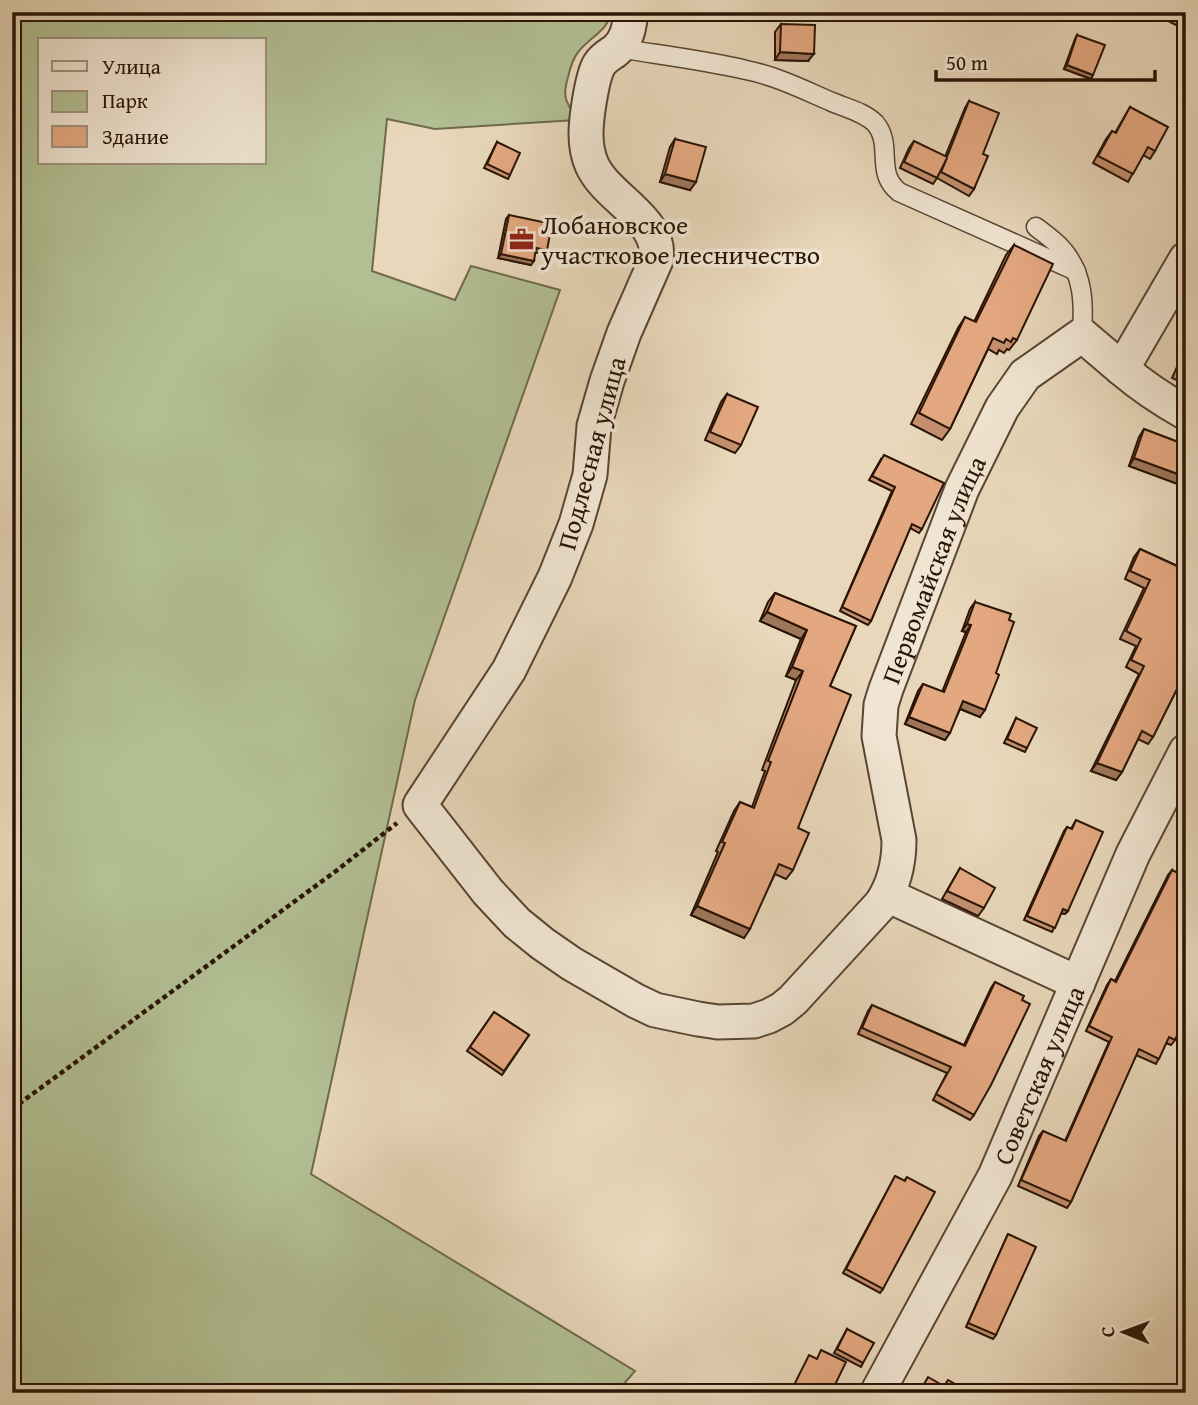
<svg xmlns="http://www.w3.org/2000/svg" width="1198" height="1405" viewBox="0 0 1198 1405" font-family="'Gentium Book Plus',serif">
<rect width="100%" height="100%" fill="#e8d7ba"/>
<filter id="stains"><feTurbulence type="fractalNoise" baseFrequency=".00286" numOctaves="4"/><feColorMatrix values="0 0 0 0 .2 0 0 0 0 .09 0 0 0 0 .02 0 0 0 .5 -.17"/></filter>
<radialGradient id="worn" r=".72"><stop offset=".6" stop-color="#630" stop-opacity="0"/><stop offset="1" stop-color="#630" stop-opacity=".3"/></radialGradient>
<!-- green -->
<path fill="#b2bf93" stroke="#6e6a4c" stroke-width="2" fill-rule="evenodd" d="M12 12H611C608 31 590 37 579 51 573 58 570 68 568 77 566 84 564 92 566 99 568 106 574 112 576 120L435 129 387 119 372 271 455 300 471 266 560 290 415 700 311 1174 635 1371 616 1393H12ZM40 40H264V163H40Z"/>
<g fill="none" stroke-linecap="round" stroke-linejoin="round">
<defs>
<g id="lane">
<path d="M618 48C660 55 704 60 746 70 776 76 804 90 832 102 846 108 864 112 875 123 894 145 874 172 899 192L1076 271"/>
<path d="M1036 227C1045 234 1055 241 1062 249 1084 274 1084 304 1082 335"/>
</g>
<g id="street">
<path id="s1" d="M631 12C629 27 628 40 615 51 609 55 603 58 599 65 592 77 586 118 586 134 586 144 588 156 592 165 607 199 663 219 656 260L624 333 607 381 594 426 590 475 576 524 555 577 509 670 420 805 488 892 517 923 543 944 572 964 636 1001 655 1010 698 1019 718 1022 754 1021 769 1016 782 1009 793 1000 881 904C894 885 899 863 899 840L879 736 881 705 886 689 962 489 1002 408 1025 375 1082 335 1122 369 1186 259"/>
<path d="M1122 369C1142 386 1163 400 1186 413"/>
<polyline points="887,895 1078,983"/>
<path id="s2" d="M877 1393 995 1176 1133 854 1186 751"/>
</g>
</defs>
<!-- lane casing -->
<use href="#lane" stroke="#594533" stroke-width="21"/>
<!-- street casing -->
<use href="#street" stroke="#594533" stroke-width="37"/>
<!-- path -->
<polyline stroke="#291406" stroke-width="4.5" stroke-dasharray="5 3.5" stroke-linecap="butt" points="12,1109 336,871 397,823"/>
<!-- lane -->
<use href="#lane" stroke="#f0e5d2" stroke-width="18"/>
<!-- street -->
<use href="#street" stroke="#f0e5d2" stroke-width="33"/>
</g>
<!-- wall -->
<g fill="#c4906f" stroke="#291406" stroke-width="2">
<polygon points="1175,12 1186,12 1186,30 1170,22"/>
<polygon points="781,24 808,61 775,60 775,32"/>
<polygon points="1077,35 1091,79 1064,69 1075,39"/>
<polygon points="969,101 983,154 974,189 969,196 937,178 933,184 900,168 909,148 914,141 945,157 965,108"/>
<polygon points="1130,107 1155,151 1150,159 1143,155 1128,182 1093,163 1106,139 1112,131 1115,133"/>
<polygon points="675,139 690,190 660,182 670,147"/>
<polygon points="497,142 510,175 508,179 484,168"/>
<polygon points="509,215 544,254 535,252 531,265 498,258 506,219"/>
<polygon points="1014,245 1017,340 1009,350 1007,349 1004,353 999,350 997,354 988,349 950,429 942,440 911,424 958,328 965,317 974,322 1006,255"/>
<polygon points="1186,347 1186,384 1172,378"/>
<polygon points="727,394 741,445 735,453 705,440 721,402"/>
<polygon points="1144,429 1186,445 1186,487 1129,466 1139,437"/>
<polygon points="881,459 922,529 919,533 910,528 871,621 868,625 840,611 892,491 869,480"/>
<polygon points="1140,549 1180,567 1186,554 1186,671 1153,737 1148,744 1138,739 1122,772 1116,780 1091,771 1139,674 1126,667 1136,646 1120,639 1144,588 1125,579 1134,557"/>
<polygon points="775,593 856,626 830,686 798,828 793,870 786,879 775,874 744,938 691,915 718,852 716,851 734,811 740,802 752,807 765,771 762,770 796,680 786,676 801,639 760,621 768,602"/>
<polygon points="975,602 980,717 960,709 945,740 905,724 918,691 923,684 942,692 966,632 962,631 970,609"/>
<polygon points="1016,718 1027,748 1025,752 1004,743"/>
<polygon points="1076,820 1068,911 1065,914 1061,913 1052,932 1024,920 1064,831 1067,827 1071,829"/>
<polygon points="960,868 984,908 978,916 942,899"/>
<polygon points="1172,870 1185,922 1178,981 1175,1040 1171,1045 1166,1043 1156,1064 1136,1055 1071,1202 1067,1208 1018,1186 1039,1136 1043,1131 1065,1141 1109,1042 1086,1031 1107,985 1111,979 1115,981 1168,875"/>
<polygon points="995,982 974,1115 970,1120 933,1100 947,1073 858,1034 868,1011 872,1005 964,1045 991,988"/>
<polygon points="494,1012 529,1035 502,1075 467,1051"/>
<polygon points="895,1176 904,1181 907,1177 883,1289 880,1293 843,1273"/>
<polygon points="1008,1234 996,1335 993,1339 966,1327"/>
<polygon points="847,1329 863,1363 861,1367 834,1353"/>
</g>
<!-- shaded-wall -->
<g fill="#a0765a" stroke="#291406" stroke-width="2">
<polygon points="780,52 814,54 808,61 775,60"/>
<polygon points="1067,65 1093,75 1091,79 1064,69"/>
<polygon points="665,174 696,182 690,190 660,182"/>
<polygon points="536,248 547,250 544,254 534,252"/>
<polygon points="501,254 534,261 531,265 498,258"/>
<polygon points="1134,458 1186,477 1186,487 1129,466"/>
<polygon points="767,612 807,630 801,639 760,621"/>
<polygon points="967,624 971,625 966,632 962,631"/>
<polygon points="792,667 803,671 796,680 786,676"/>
<polygon points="963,701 985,710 980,717 958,708"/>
<polygon points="909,717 950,733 945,740 905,724"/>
<polygon points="1097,763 1122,772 1116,780 1091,771"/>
<polygon points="697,906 750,929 744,938 691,915"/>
<polygon points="1063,909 1068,911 1065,914 1060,913"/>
</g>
<!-- building -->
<g fill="#e4a881" stroke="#291406" stroke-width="2">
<polygon points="1176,12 1186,12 1186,19 1176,14"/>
<polygon points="781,24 815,25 814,54 780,52"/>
<polygon points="1077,35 1105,45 1093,75 1067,65"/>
<polygon points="969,101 999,113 983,154 988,156 974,189 941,172 947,158 937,178 904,162 914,141 947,157"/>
<polygon points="1130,107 1168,127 1155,151 1148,147 1133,174 1098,156 1112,131 1116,133"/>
<polygon points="675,139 706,147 696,182 665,174"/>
<polygon points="497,142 520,153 510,175 487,164"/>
<polygon points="509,215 552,224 547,250 536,248 534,261 501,254"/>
<polygon points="1014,245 1053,264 1017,340 1013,338 1011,342 1006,339 1004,343 993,338 950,429 919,413 965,317 976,322"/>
<polygon points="1186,351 1186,374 1177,370"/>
<polygon points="727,394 758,407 741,445 710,432"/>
<polygon points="1144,429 1186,445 1186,477 1134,458"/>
<polygon points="884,455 944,483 922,529 912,524 871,621 842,607 895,487 872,476"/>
<polygon points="1140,549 1181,568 1186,558 1186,671 1153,737 1142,731 1122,772 1097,763 1144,666 1131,660 1141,639 1126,631 1150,580 1130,571"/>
<polygon points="775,593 856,626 830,686 851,695 798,828 809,833 793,870 779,864 750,929 697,906 725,843 722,842 740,802 754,808 771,762 768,761 803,671 792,667 807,630 767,612"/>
<polygon points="975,602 1011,614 1009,620 1014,622 996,673 999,675 985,710 963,701 950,733 909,717 923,684 944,692 971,625 967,624"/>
<polygon points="1016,718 1037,728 1027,748 1007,739"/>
<polygon points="1076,820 1103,832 1068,911 1063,909 1055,928 1027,916 1067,827 1072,829"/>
<polygon points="960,868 995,888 984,908 947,891"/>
<polygon points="1172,870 1186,877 1186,920 1185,922 1186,923 1186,965 1178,981 1186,985 1186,1016 1175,1040 1169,1037 1159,1059 1139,1049 1071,1202 1021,1180 1043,1131 1066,1141 1112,1037 1089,1026 1111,979 1116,982"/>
<polygon points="995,982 1024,996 1022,1000 1030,1004 991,1085 974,1115 936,1094 951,1067 862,1028 872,1005 965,1046"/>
<polygon points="494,1012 529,1035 504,1071 470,1047"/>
<polygon points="895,1176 905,1181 907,1177 935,1192 883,1289 846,1269"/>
<polygon points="1008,1234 1036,1247 996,1335 968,1323"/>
<polygon points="847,1329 874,1343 863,1363 837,1349"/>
<polygon points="821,1350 846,1362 831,1393 790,1393 809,1355 817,1359"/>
<polygon points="928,1377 944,1386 948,1380 971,1393 919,1393"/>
<polygon points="975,1386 988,1393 972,1393"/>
</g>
<!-- icons -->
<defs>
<symbol id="office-bare" viewBox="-9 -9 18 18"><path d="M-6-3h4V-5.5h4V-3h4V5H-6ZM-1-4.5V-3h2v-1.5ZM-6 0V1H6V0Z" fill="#8f2418" stroke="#f0e5d2" stroke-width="2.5" paint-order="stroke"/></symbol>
</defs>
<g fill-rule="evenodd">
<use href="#office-bare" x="504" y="222" width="35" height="35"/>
</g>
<g text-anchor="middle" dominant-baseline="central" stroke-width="7" stroke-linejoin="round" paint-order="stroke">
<!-- poi labels -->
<g font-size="26" fill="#291406" stroke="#f0e5d2" text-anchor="start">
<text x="541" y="224">Лобановское<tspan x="541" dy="30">участковое лесничество</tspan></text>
</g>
<!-- street labels -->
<g font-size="26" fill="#291406" stroke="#f0e5d2">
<text transform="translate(591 453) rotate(-75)">Подлесная улица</text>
<text stroke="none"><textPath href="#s1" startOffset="1827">Первомайская улица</textPath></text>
<text stroke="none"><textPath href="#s2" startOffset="357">Советская улица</textPath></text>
</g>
</g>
<!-- margin -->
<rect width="1198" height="1405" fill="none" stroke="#e8d7ba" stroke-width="42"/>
<rect x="14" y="14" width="1170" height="1377" fill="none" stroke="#291406" stroke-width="3.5"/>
<rect x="21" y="21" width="1156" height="1363" fill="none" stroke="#291406" stroke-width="2"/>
<!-- legend -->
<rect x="38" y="38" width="228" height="126" fill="#f0e5d2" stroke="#a09180" stroke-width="2"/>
<rect x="52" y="61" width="35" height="10" fill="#f0e5d2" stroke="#a09180" stroke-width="2"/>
<text x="102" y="74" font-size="21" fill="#291406">Улица</text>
<rect x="52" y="91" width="35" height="21" fill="#b2bf93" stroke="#a09180" stroke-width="2"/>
<text x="102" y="108" font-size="21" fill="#291406">Парк</text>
<rect x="52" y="126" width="35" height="21" fill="#e4a881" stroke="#a09180" stroke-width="2"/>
<text x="102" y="144" font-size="21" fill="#291406">Здание</text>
<!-- north arrow -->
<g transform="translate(1124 1332) rotate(271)" stroke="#f0e5d2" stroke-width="5" paint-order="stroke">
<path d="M0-5L12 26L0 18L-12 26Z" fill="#291406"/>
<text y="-10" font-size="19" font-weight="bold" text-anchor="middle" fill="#291406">С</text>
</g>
<!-- scale -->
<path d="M936 70v10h219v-10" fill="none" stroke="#291406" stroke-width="3.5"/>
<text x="946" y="70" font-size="21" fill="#291406" stroke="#f0e5d2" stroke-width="5" paint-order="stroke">50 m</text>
<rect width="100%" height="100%" filter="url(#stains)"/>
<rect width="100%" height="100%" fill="url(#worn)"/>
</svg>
